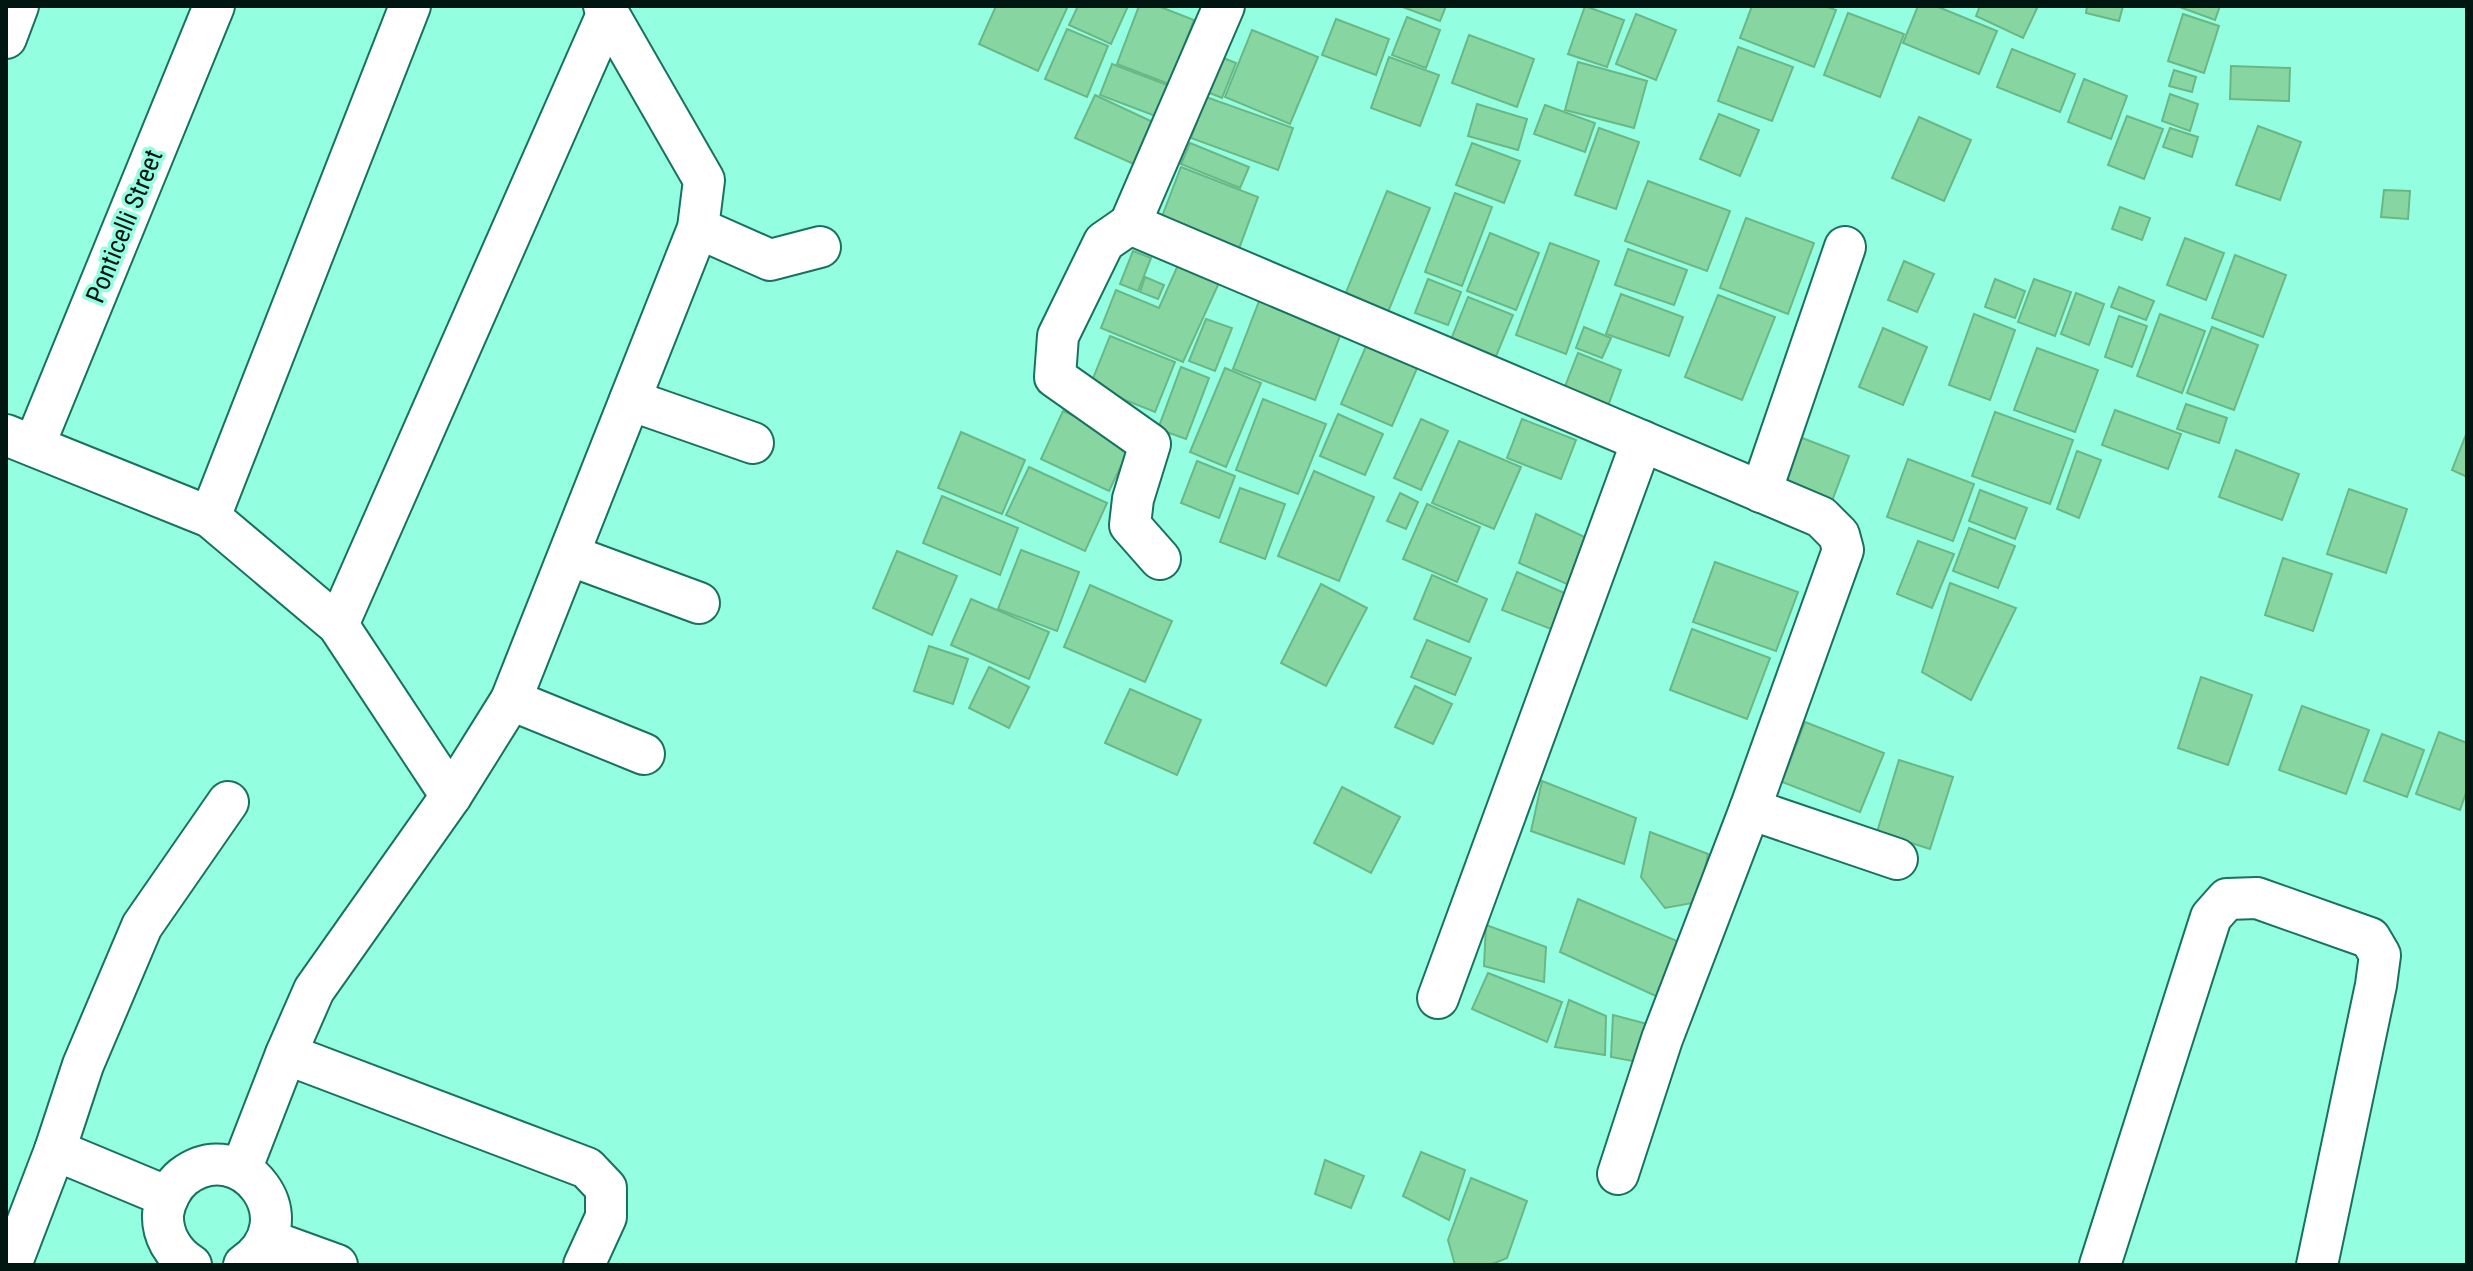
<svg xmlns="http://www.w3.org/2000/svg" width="2473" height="1271" viewBox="0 0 2473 1271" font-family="'Roboto Condensed',sans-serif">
<rect width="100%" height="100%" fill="#94fee1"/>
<!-- building -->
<g fill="#87d6a2" stroke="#69b785" stroke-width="2">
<polygon points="996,6 1068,6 1038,71 979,44"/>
<polygon points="1078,6 1128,6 1111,44 1069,25"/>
<polygon points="1139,6 1158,6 1194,20 1169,84 1117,64"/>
<polygon points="1400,6 1446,6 1440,21"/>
<polygon points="1585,6 1624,20 1607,67 1568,54"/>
<polygon points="1752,6 1825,6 1836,10 1814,67 1740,38"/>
<polygon points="1918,6 1936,6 1997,31 1979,74 1903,43"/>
<polygon points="1980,6 2038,6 2023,38 1976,16"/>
<polygon points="2087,6 2123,6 2119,21 2086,13"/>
<polygon points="2177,6 2220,6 2215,20"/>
<polygon points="1848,13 1904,34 1880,97 1824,75"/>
<polygon points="1636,14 1676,30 1656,80 1616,64"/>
<polygon points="2183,14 2219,26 2204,73 2168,61"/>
<polygon points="1407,17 1440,30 1426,68 1392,55"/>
<polygon points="1336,19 1389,39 1376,75 1322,55"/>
<polygon points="1067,29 1108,46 1087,97 1045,79"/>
<polygon points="1252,30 1318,57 1290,124 1225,97"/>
<polygon points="1469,35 1534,59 1517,107 1452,83"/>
<polygon points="1738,47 1793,67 1772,121 1718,101"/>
<polygon points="2012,49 2075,74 2060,112 1997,87"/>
<polygon points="1216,55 1236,63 1222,98 1202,90"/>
<polygon points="1389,57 1439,75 1420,126 1371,108"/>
<polygon points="1578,62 1647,81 1634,128 1565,110"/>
<polygon points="1112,64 1170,86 1158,117 1100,95"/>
<polygon points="2231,66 2290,68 2289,101 2230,99"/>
<polygon points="2174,70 2196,77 2192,92 2169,86"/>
<polygon points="2084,79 2127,96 2111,139 2068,122"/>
<polygon points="2170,94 2198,104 2190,131 2162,121"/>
<polygon points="1095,95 1155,123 1136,165 1075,138"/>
<polygon points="1206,97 1293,128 1278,170 1191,138"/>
<polygon points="1477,104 1527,119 1518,150 1468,136"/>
<polygon points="1545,105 1595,123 1585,152 1534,134"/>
<polygon points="1719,114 1759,130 1740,176 1700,159"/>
<polygon points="2127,116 2163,129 2144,179 2108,165"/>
<polygon points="1919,117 1971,140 1944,201 1892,178"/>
<polygon points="2258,126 2301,142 2280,200 2236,185"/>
<polygon points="1599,128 1639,142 1616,209 1575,195"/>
<polygon points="2170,128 2198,137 2192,157 2163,147"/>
<polygon points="1190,143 1249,167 1240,188 1181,164"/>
<polygon points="1472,143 1520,161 1504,203 1456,185"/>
<polygon points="1181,167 1258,197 1236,257 1158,227"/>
<polygon points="1648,181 1730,211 1707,271 1625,241"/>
<polygon points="2384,190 2410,191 2408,219 2381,217"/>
<polygon points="1387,191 1430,208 1388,312 1345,295"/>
<polygon points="1455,193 1492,207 1462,286 1425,272"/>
<polygon points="2120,207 2150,218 2142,240 2112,229"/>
<polygon points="1746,218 1814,243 1788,314 1720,288"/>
<polygon points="1490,233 1539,253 1516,310 1467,291"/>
<polygon points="2185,238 2224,253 2206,300 2167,285"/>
<polygon points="1550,243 1599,261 1566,354 1516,335"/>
<polygon points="1628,249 1687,270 1674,305 1615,285"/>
<polygon points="1133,251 1151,258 1138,291 1120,284"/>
<polygon points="2235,255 2286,275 2263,337 2212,318"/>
<polygon points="1182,256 1223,274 1183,362 1101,328 1116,290 1159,308"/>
<polygon points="1904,261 1934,274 1917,312 1888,300"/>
<polygon points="1145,277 1164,285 1158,299 1140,292"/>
<polygon points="1428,279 1461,292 1448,325 1415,313"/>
<polygon points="1995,279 2025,291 2015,318 1985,307"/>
<polygon points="2034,279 2071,292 2055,336 2018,322"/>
<polygon points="2119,287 2154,301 2146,320 2111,307"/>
<polygon points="1263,291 1345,323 1315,400 1233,369"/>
<polygon points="2076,293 2104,304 2089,345 2061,334"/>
<polygon points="1621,294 1683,317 1669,356 1606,334"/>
<polygon points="1718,295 1775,317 1742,400 1685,377"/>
<polygon points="1468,297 1513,315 1494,361 1450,342"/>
<polygon points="1974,314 2015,330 1990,400 1949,385"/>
<polygon points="2160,314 2205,331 2182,393 2137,376"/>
<polygon points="2119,316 2147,326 2132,367 2105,357"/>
<polygon points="1206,319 1232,328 1215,371 1189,361"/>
<polygon points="1584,327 1611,338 1602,358 1576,348"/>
<polygon points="2212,327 2258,345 2234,410 2187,393"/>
<polygon points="1883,328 1927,347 1903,405 1859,387"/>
<polygon points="1110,336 1175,362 1155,412 1090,386"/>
<polygon points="1367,344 1418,366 1392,426 1341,404"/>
<polygon points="2037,348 2098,370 2075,432 2014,410"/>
<polygon points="1578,353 1621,370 1608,406 1564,389"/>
<polygon points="1181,367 1209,378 1186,439 1158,429"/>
<polygon points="1225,368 1261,383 1226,467 1190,452"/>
<polygon points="1263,399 1326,424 1298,494 1236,470"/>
<polygon points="2186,404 2227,418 2219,443 2177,429"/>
<polygon points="2115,410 2181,434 2168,469 2102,445"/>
<polygon points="1063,411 1132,443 1109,491 1041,459"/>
<polygon points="1995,412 2073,440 2050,504 1972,476"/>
<polygon points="1338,414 1383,434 1365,475 1320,456"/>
<polygon points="1421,419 1448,431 1421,490 1394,478"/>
<polygon points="1522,419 1576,440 1561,479 1507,458"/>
<polygon points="961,432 1025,460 1002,514 938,488"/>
<polygon points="2467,432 2467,477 2452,470"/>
<polygon points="1792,434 1849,456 1832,501 1775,479"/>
<polygon points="1459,441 1521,467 1494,529 1432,503"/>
<polygon points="2236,450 2299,474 2282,520 2219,497"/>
<polygon points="2077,451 2101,460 2079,518 2057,509"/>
<polygon points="1908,459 1974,484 1953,541 1887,517"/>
<polygon points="1197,461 1235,476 1219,518 1181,503"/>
<polygon points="1029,467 1107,503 1085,551 1006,515"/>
<polygon points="1314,471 1374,497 1339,581 1278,556"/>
<polygon points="1240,488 1285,504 1265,559 1220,542"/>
<polygon points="2349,489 2407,509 2386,573 2327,554"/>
<polygon points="1980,490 2027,508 2015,539 1969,521"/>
<polygon points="1400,493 1418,502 1406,529 1387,521"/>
<polygon points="942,496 1018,528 1000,575 923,543"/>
<polygon points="1427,504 1480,527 1457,582 1403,559"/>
<polygon points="1536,514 1593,541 1576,588 1519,563"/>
<polygon points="1969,528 2015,546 1998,588 1953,571"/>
<polygon points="1918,541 1954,554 1932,608 1897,594"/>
<polygon points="1021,550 1079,572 1057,631 998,609"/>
<polygon points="897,551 957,576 932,635 873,608"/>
<polygon points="2283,558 2332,574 2313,631 2265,615"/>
<polygon points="1715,562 1798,592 1776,651 1693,622"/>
<polygon points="1517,572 1578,599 1564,634 1502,610"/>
<polygon points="1432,575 1487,599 1469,642 1414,619"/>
<polygon points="1950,583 2016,608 1971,700 1922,672"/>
<polygon points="1321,584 1367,608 1326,686 1281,663"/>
<polygon points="1090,585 1172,621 1145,682 1064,647"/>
<polygon points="971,599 1049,632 1029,679 951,645"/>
<polygon points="1692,629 1770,658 1747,719 1670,690"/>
<polygon points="1427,640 1471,658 1455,695 1411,677"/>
<polygon points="929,646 968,659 953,704 914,691"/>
<polygon points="989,667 1029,687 1009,728 969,708"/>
<polygon points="2201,677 2252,695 2228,765 2178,748"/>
<polygon points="1415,686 1452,704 1433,744 1395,727"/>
<polygon points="1130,689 1201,720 1177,775 1105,743"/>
<polygon points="2302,706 2369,730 2346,794 2279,770"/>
<polygon points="1805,722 1884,753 1860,812 1782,782"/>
<polygon points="2439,732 2467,743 2467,790 2460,810 2416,794"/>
<polygon points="2382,734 2424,750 2407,797 2364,781"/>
<polygon points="1899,760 1953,777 1930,849 1877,832"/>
<polygon points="1542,781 1636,818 1624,864 1531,831"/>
<polygon points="1342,787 1400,817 1371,873 1314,843"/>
<polygon points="1650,832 1708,854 1698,902 1665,908 1641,877"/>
<polygon points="1578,899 1684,944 1669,1002 1560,952"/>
<polygon points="1486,925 1546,947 1544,982 1484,966"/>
<polygon points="1488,973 1562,1002 1547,1042 1472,1009"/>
<polygon points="1569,1000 1606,1016 1605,1055 1555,1047"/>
<polygon points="1613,1015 1655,1026 1649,1064 1611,1057"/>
<polygon points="1421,1152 1465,1170 1449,1220 1403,1196"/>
<polygon points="1325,1160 1364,1176 1351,1208 1315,1194"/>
<polygon points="1471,1178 1527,1201 1507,1258 1490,1265 1455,1265 1448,1240"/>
</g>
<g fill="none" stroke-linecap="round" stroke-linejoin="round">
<defs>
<g id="minor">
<polyline points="1224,6 1130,224 1821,517 1839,535 1843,550 1750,809 1662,1039 1618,1174"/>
<polyline points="6,38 18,6"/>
<polyline points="1130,224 1104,242 1058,336 1055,377 1150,444 1133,499 1130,525 1160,559"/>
<polyline points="698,228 770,260 820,247"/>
<polyline points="630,400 753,443"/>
<polyline points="6,435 210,517 338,625 451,796"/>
<polyline points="34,446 214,6"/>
<polyline points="1761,492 1845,247"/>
<polyline points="210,517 410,6"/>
<polyline points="569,555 699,603"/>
<polyline points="338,625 608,12"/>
<polyline points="511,700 644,754"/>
<polyline points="1750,809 1897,859"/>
<polyline points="1438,998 1642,441"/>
<polyline points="286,1054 587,1168 606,1188 606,1217 584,1265"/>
<polyline points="55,1150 168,1197"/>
<polyline points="241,1170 286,1054 314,990 451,796 511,700 698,228 704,180 604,6"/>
<polyline points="268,1240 337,1265"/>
<polyline points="11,1265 55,1150 83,1065 142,926 228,802"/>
<path d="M191 1265C173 1254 162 1235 163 1214 165 1200 173 1185 183 1177 241 1132 310 1220 244 1265"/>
<polyline points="2100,1265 2211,917 2227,899 2257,898 2370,938 2380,955 2376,985 2317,1265"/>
</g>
</defs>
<!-- minor casing -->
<use href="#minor" stroke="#19715f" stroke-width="44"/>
<!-- minor -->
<use href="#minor" stroke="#fff" stroke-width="40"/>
</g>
<g text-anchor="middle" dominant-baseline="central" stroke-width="7" stroke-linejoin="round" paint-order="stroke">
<!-- street labels -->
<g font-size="26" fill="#011611" stroke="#94fee1">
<text transform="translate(124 226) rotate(-68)">Ponticelli Street</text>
</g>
</g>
<!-- border -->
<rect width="2473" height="1271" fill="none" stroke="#011611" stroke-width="16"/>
</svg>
